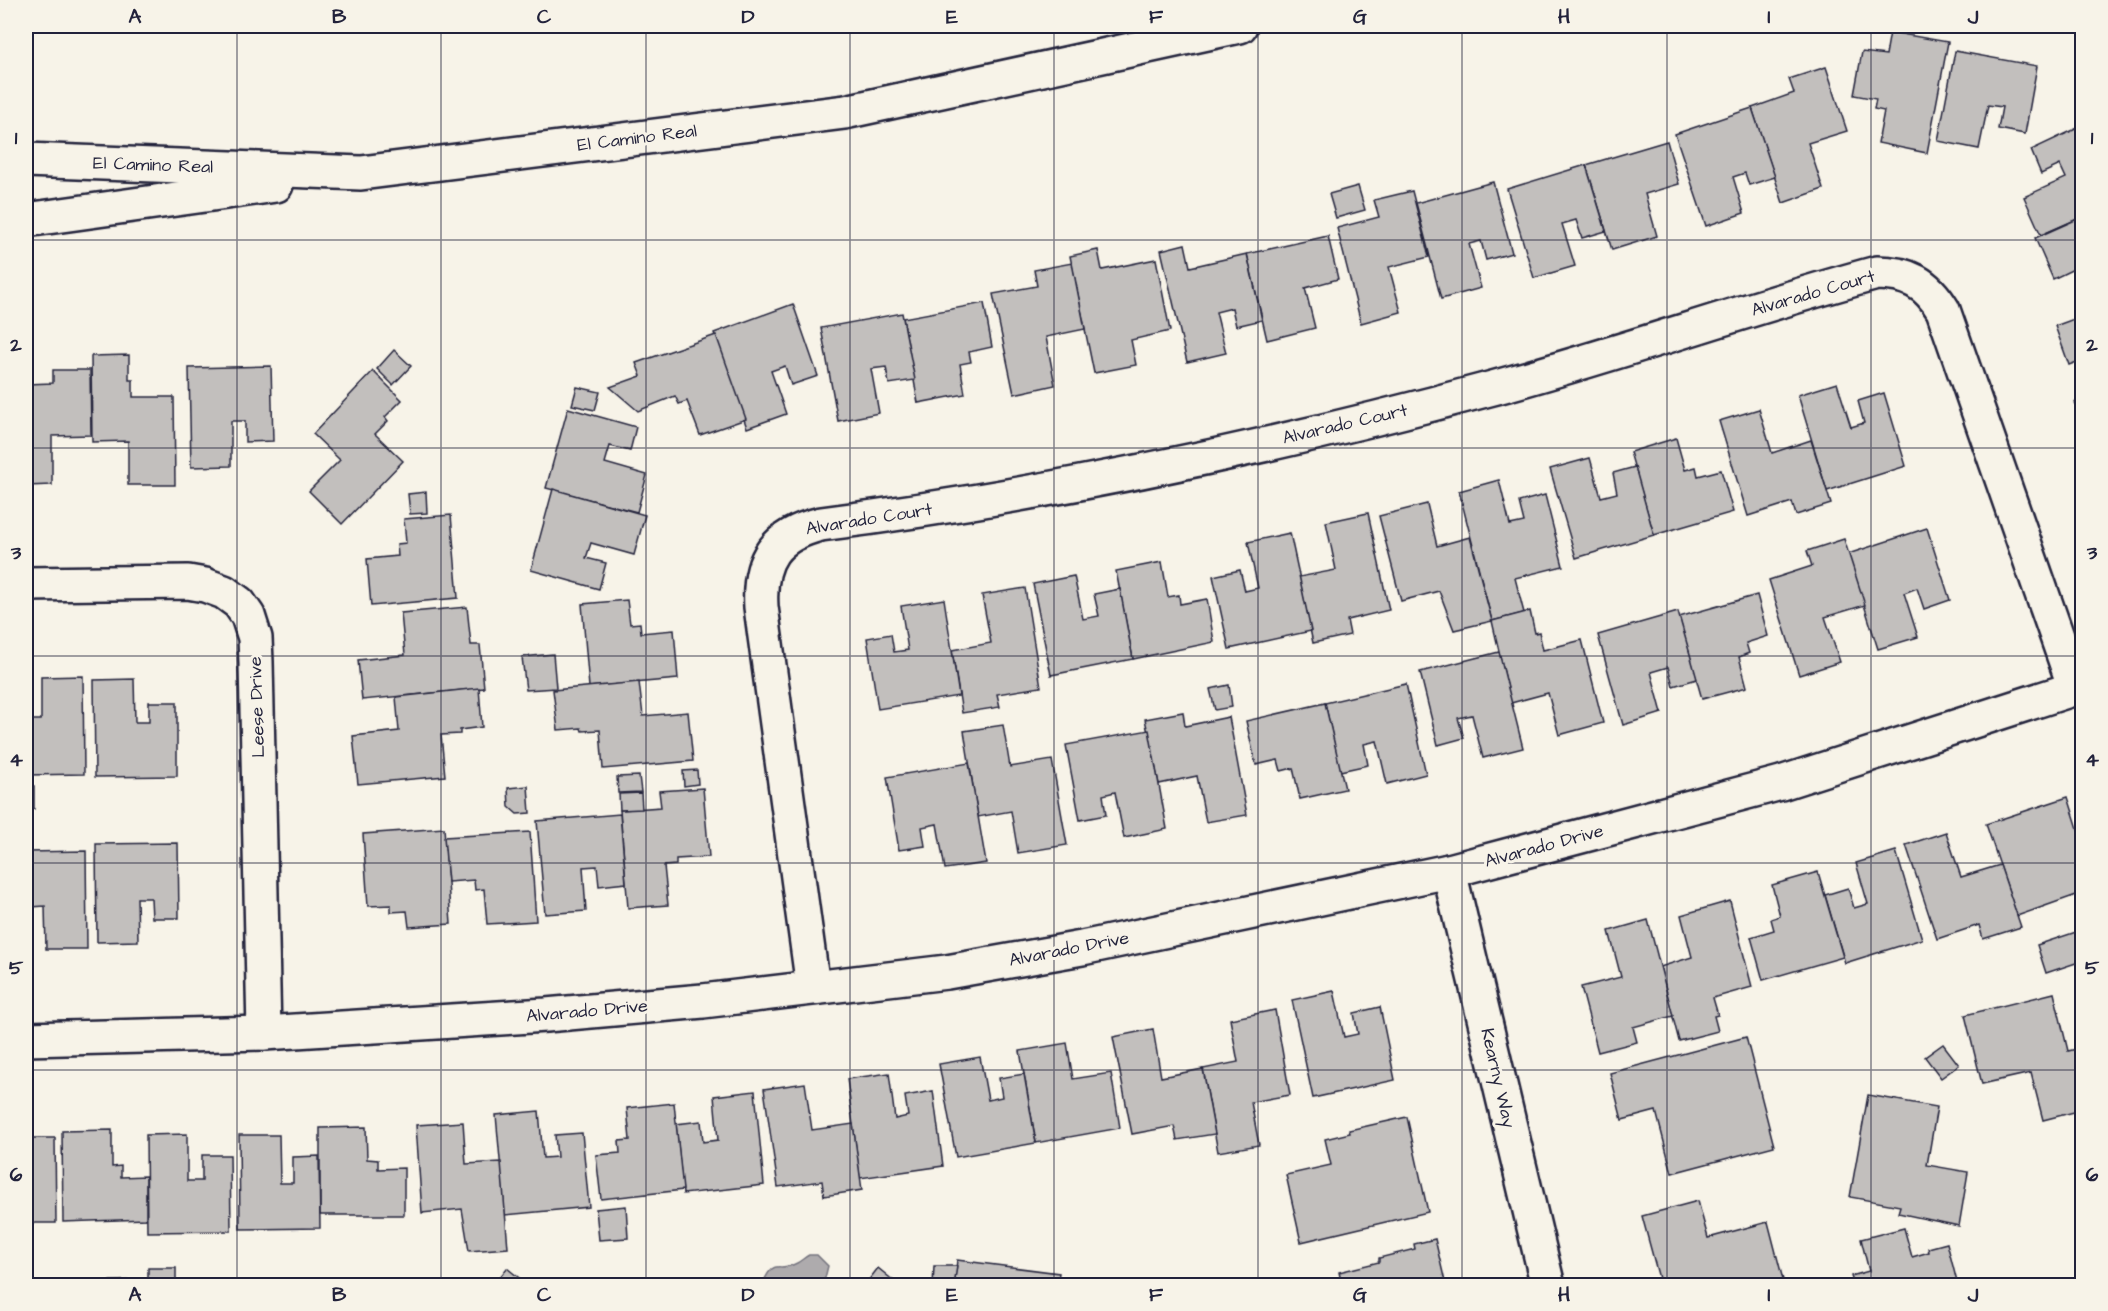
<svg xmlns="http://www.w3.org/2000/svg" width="2108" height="1311" viewBox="0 0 2108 1311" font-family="'Architects Daughter',sans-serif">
<rect width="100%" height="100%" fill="#f7f3e8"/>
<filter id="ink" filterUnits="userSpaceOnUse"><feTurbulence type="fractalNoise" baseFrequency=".0167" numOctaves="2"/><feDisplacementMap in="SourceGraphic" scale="12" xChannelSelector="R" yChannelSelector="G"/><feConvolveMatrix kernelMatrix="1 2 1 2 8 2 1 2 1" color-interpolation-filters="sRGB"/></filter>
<g filter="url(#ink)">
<!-- water -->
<path fill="#aeabad" stroke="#76747f" stroke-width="1.5" d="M809 1255H817L828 1266 825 1278 817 1285H762C776 1255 776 1274 797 1263 801 1261 805 1257 809 1255Z"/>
<!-- building -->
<g fill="#c2bfbd" stroke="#22223b" stroke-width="1.5">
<polygon points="1890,32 1948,42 1927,153 1878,143 1884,111 1874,109 1876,99 1854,95 1862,52 1886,55"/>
<polygon points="1955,51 2037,66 2025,134 1998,129 2002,107 1988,105 1979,149 1938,141"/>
<polygon points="1826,67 1847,131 1808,143 1823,189 1783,203 1752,108 1794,93 1789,79"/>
<polygon points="1752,108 1775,177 1749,185 1745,173 1733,177 1744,213 1706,226 1675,134"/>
<polygon points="2082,126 2082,217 2041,235 2024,197 2066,178 2060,165 2041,174 2031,150"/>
<polygon points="1667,141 1679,184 1645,194 1657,236 1612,250 1586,165"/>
<polygon points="1586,165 1606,231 1582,238 1576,220 1562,224 1575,266 1534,278 1507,189"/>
<polygon points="1493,182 1512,253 1486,260 1481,241 1469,244 1481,288 1441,299 1416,203"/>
<polygon points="1358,186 1365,210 1336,218 1329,194"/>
<polygon points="1412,191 1429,257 1389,267 1401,312 1361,323 1337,228 1379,217 1374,200"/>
<polygon points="2082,217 2082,265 2053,279 2035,238"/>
<polygon points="1328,236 1338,279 1305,288 1315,328 1267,340 1247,254"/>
<polygon points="1185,244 1190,267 1247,254 1262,320 1236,326 1232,308 1216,312 1226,353 1187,362 1161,250"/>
<polygon points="1098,250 1102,270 1156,259 1170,331 1131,340 1136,365 1094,373 1070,256"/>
<polygon points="1072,263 1085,329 1046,337 1055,385 1014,394 993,294 1037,286 1034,270"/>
<polygon points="984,303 992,347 969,352 971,362 960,364 965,394 918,403 903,318"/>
<polygon points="793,304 818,376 791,385 785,366 771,371 786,414 747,428 714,333"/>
<polygon points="902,313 915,380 889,384 886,367 871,369 879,413 838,421 821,328"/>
<polygon points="2082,316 2082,360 2069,365 2055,326"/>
<polygon points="716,335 746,419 700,435 687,401 679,404 675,396 638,411 610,387 641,376 636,363"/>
<polygon points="394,350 411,366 393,385 377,369"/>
<polygon points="129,355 129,380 133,380 133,397 174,397 175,485 128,485 128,441 92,442 91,356"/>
<polygon points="271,366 273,441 245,442 245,421 231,421 231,466 191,467 189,368"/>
<polygon points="53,370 90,370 91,435 52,436 52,485 26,486 26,384 53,383"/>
<polygon points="373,371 402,400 385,417 388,421 375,434 403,461 342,524 309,491 340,460 313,434"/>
<polygon points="1837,383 1851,427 1864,423 1858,401 1884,393 1906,466 1827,491 1798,395"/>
<polygon points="577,387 600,392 595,410 572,405"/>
<polygon points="2082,400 2082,423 2075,402"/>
<polygon points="568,408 636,427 630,451 610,446 605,463 647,475 637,512 546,488"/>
<polygon points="1759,409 1772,453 1811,440 1831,504 1796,515 1792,502 1748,516 1719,421"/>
<polygon points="1676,438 1685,470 1696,467 1698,476 1721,470 1733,512 1654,535 1630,452"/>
<polygon points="1590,458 1601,497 1617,493 1613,473 1635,467 1654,535 1576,558 1550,469"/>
<polygon points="1499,480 1510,525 1524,522 1519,502 1545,495 1563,566 1515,578 1524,613 1492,621 1459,491"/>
<polygon points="553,489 645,515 634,555 591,543 586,558 606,563 599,589 531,570"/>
<polygon points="426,492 427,513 410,514 408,494"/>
<polygon points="1427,504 1437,546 1470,537 1492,621 1454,630 1439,591 1401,601 1379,516"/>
<polygon points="1368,513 1389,610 1347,620 1350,635 1313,643 1299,577 1336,570 1326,522"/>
<polygon points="451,515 458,598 371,606 367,559 398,556 397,544 406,543 404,519"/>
<polygon points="1927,528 1950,600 1924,609 1917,588 1904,593 1918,637 1878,649 1848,554"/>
<polygon points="1290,533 1311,631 1229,649 1213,576 1240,570 1245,591 1258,588 1248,542"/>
<polygon points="1844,539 1865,605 1825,617 1840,662 1799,675 1769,580 1812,566 1807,551"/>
<polygon points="1162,562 1168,597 1179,595 1180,604 1207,599 1214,642 1133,659 1116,571"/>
<polygon points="1074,576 1083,619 1099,616 1094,594 1120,589 1133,659 1051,675 1033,584"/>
<polygon points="1025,588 1041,687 997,694 1000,707 962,713 952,650 991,643 982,595"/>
<polygon points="1757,595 1768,636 1746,643 1749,653 1739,657 1747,687 1702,699 1679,617"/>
<polygon points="944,599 959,696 878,709 867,638 891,634 894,652 908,650 901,606"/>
<polygon points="627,600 630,624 640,623 641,633 674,630 678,679 589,687 582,604"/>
<polygon points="467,607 471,645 480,645 484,688 362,700 358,660 405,655 401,613"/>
<polygon points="1530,611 1535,633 1539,632 1543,650 1582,640 1603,723 1559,735 1548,693 1511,703 1492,621"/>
<polygon points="1678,612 1697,679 1673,686 1668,667 1651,672 1662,713 1623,725 1598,635"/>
<polygon points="1499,652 1523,748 1483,758 1472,715 1458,718 1464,738 1438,745 1420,672"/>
<polygon points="553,654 556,688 526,690 522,657"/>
<polygon points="83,676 84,774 26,775 26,700 27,720 41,720 41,677"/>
<polygon points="134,679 135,722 149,722 149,702 177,702 177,776 95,777 94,680"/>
<polygon points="639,682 643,716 688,712 693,761 603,769 600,730 582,731 581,728 558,730 553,690"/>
<polygon points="1406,684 1426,774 1387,784 1377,741 1364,744 1368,765 1340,771 1325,703"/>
<polygon points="1229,685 1232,707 1215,710 1210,689"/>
<polygon points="479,688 482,727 460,730 460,734 441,735 445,776 358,784 353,736 399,731 396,697"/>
<polygon points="1325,703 1345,789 1300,799 1293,768 1281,771 1278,760 1256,765 1246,721"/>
<polygon points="1183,712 1185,726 1229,717 1247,815 1206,822 1197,776 1159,784 1145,719"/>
<polygon points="1003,725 1010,767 1052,760 1067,845 1018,853 1011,811 978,817 964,731"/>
<polygon points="1149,730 1167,829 1124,838 1115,792 1103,795 1106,815 1080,820 1066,745"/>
<polygon points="969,763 986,863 945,869 937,824 922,827 925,846 899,850 887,777"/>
<polygon points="697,770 698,784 684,786 683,771"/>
<polygon points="639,776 641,792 618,793 617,777"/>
<rect x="26" y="786" width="8" height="23"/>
<polygon points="528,786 530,813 517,814 509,807 508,788"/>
<polygon points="703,788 709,857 676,859 676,865 664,866 668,905 628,908 620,810 661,807 659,791"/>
<polygon points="641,793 642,809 620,810 619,794"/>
<polygon points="2068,797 2082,841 2082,893 2017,916 1986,824"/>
<polygon points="620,814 626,883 599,886 597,866 583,867 586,911 545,914 537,821"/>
<polygon points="444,828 451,924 409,927 407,911 391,912 391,905 368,906 363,834"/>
<polygon points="530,832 536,921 487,924 484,889 475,890 474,880 448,882 444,837"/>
<polygon points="1946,832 1961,877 2000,865 2021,927 1983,939 1979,925 1937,939 1906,845"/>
<polygon points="178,843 179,918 152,918 151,898 137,898 138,941 97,942 96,844"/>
<polygon points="86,851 87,949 46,949 45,906 31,907 31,927 26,927 26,852"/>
<polygon points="1896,851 1922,939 1845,963 1825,895 1848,888 1854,908 1868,904 1856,863"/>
<polygon points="1818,872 1843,957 1763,980 1751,937 1774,930 1771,919 1780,916 1772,885"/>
<polygon points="1730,901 1752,987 1713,998 1718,1015 1714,1016 1718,1031 1679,1041 1660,967 1692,957 1681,915"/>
<rect x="2079" y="903" width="3" height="18"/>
<polygon points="1648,920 1673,1016 1633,1027 1637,1042 1598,1052 1581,987 1621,977 1609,931"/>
<polygon points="2082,930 2082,961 2046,973 2037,945"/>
<polygon points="1334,991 1344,1037 1358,1034 1354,1013 1380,1007 1395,1080 1313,1098 1292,1000"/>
<polygon points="2054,993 2068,1051 2081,1048 2082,1110 2043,1120 2031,1073 1982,1084 1965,1015"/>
<polygon points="1275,1010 1290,1095 1251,1102 1259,1145 1218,1152 1203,1069 1238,1062 1230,1019"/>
<polygon points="1153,1029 1161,1077 1203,1069 1215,1134 1177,1140 1174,1126 1132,1134 1113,1037"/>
<polygon points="1746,1037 1774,1146 1672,1173 1656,1111 1622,1120 1610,1073"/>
<polygon points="1067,1043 1073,1079 1111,1073 1120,1128 1036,1143 1020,1051"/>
<polygon points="1943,1044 1959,1065 1941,1078 1925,1057"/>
<polygon points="980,1057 988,1100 1002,1097 999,1078 1024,1074 1036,1143 956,1157 939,1064"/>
<polygon points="889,1073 895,1119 908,1116 905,1096 933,1091 943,1166 860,1178 847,1079"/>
<polygon points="805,1083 812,1130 853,1124 862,1190 824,1196 822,1181 778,1187 764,1089"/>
<polygon points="755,1091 764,1185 683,1194 676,1124 701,1121 703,1142 718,1140 714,1096"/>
<polygon points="1868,1095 1937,1107 1927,1165 1968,1172 1959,1226 1898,1213 1900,1206 1850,1197"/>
<polygon points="674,1103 683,1190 601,1199 596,1155 620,1153 619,1141 630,1140 627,1108"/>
<polygon points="539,1111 543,1158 557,1157 555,1135 582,1133 589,1207 505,1215 496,1115"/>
<polygon points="1407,1117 1428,1212 1301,1242 1286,1175 1331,1165 1325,1139 1350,1133 1349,1130"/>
<polygon points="463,1122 466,1164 501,1162 508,1248 469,1251 462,1209 422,1213 416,1125"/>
<polygon points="366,1127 367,1159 378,1160 378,1169 404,1168 404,1215 320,1215 320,1128"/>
<polygon points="112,1130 112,1167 121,1166 121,1177 146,1176 146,1219 63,1222 62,1131"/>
<polygon points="187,1134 187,1181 202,1181 202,1155 230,1155 231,1231 147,1232 146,1135"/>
<polygon points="239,1135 279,1135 280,1183 293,1183 293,1157 319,1156 320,1228 240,1229"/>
<polygon points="26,1138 55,1138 56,1223 26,1223"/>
<polygon points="1698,1201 1708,1238 1768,1222 1783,1280 1763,1286 1661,1286 1642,1216"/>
<polygon points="626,1206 628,1238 599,1240 596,1209"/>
<polygon points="1904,1228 1912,1257 1929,1252 1928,1248 1947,1243 1958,1286 1854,1286 1851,1276 1869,1271 1861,1239"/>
<polygon points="1435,1239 1446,1286 1342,1286 1339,1272 1379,1262 1379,1258 1415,1249 1414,1244"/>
<polygon points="957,1260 1059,1273 1057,1286 954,1286"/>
<polygon points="934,1266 957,1266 954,1286 933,1286"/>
<rect x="148" y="1268" width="28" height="18"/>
<polygon points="507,1268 529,1286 493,1286"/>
<polygon points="878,1268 900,1286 864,1286"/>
<polygon points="148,1280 148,1286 110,1286 110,1281"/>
</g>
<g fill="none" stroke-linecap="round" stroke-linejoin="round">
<defs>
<g id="street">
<polyline points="26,584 188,582 205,585 224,592 239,603 248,616 255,638 256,662 264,1033"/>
<polyline points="1449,871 1548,1286"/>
<path d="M813 987 761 607C758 559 775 535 821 524 1047 495 1270 448 1489 389 1620 354 1747 308 1877 273 1908 273 1927 283 1943 310L2075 688"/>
<polyline points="26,1039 264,1033 546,1015 703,1001 947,972 1082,948 1449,871 1781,783 2082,686"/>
</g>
<g id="highway">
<polyline points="26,160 361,173 845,112 1240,26"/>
<polyline points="26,220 276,185"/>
</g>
</defs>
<!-- street casing -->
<use href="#street" stroke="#22223b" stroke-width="38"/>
<!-- highway casing -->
<use href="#highway" stroke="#22223b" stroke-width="38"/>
<!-- street -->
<use href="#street" stroke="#f7f3e8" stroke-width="33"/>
<!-- highway -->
<use href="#highway" stroke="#f7f3e8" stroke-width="33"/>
</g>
</g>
<!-- grid -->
<path fill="none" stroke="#22223b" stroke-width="1.5" stroke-opacity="0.55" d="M237 26V1286M441 26V1286M646 26V1286M850 26V1286M1054 26V1286M1258 26V1286M1462 26V1286M1667 26V1286M1871 26V1286M26 240H2082M26 448H2082M26 656H2082M26 863H2082M26 1070H2082"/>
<g text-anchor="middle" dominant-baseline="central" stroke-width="6" stroke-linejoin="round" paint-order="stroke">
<!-- street labels -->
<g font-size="18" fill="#22223b" stroke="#f7f3e8">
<text transform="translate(637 138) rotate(-7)">El Camino Real</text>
<text transform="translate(153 165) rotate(2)">El Camino Real</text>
<text transform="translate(1813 293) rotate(-16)">Alvarado Court</text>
<text transform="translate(1345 424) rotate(-13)">Alvarado Court</text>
<text transform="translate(869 519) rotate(-9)">Alvarado Court</text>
<text transform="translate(257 707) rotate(-92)">Leese Drive</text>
<text transform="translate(1544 846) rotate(-15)">Alvarado Drive</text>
<text transform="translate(1069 949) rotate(-11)">Alvarado Drive</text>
<text transform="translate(587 1011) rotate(-5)">Alvarado Drive</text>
<text transform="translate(1498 1078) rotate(77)">Kearny Way</text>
</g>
</g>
<!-- margin -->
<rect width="2108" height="1311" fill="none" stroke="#f7f3e8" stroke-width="66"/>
<rect x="33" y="33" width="2042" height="1245" fill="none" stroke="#22223b" stroke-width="2"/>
<g font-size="20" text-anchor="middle" font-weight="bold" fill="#22223b">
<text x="135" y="23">A</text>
<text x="339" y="23">B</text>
<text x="544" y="23">C</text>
<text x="748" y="23">D</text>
<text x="952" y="23">E</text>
<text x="1156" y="23">F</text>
<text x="1360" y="23">G</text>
<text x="1564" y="23">H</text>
<text x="1769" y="23">I</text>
<text x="1973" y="23">J</text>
<text x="16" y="144">1</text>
<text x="2092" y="144">1</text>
<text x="16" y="351">2</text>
<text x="2092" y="351">2</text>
<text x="16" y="559">3</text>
<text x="2092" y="559">3</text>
<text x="16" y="766">4</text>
<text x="2092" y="766">4</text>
<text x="16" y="974">5</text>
<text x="2092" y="974">5</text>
<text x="16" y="1181">6</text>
<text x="2092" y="1181">6</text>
<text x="135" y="1301">A</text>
<text x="339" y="1301">B</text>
<text x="544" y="1301">C</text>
<text x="748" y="1301">D</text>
<text x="952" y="1301">E</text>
<text x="1156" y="1301">F</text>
<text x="1360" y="1301">G</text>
<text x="1564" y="1301">H</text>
<text x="1769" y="1301">I</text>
<text x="1973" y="1301">J</text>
</g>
</svg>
